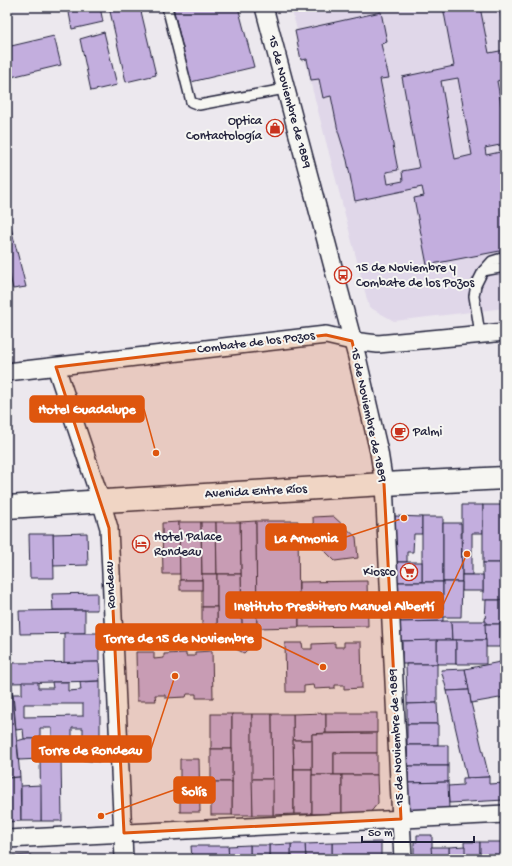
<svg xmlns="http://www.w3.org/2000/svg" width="512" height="866" viewBox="0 0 512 866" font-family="'Gochi Hand',sans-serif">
<rect width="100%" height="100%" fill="#ece8ee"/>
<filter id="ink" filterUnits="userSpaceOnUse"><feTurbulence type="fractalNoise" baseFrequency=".025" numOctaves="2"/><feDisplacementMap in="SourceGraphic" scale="8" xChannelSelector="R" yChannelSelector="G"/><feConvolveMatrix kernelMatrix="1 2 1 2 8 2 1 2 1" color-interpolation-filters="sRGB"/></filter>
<g filter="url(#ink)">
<!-- built -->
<polygon fill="#e0d7e9" points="291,7 505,7 505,308 394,321 369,307"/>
<!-- building -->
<g fill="#c3aede" stroke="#22223b" fill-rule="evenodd">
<polygon points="68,7 100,7 103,22 72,29"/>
<polygon points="109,7 140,7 156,75 126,82"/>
<polygon points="173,7 238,7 254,67 191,82"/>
<path d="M443 7H480L489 53 505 50V79L497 81 505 126V144L485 148 486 155 505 151V250L427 265 414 198 424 196 422 187 355 201 347 160 338 131 331 96 323 98 319 79 311 80 307 59 301 60 295 31 381 12 387 42 381 44 389 78 380 79 398 170 386 172 388 184 403 181 402 171 419 168 402 77 454 66ZM458 78 472 155 455 159 441 81Z"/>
<polygon points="499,7 505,7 505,37"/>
<polygon points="104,32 117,85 91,91 80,39"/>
<polygon points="54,36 61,65 7,78 7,47"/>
<polygon points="7,212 26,287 13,289 7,262"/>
<polygon points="462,505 483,505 483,533 472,533 472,575 462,575"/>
<rect x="483" y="505" width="22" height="58"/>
<polygon points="333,516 356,537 358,558 335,561 314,540 313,517"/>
<polygon points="395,516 422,517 422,534 414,534 413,552 407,552 407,562 395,562"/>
<rect x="422" y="517" width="21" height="65"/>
<polygon points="256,521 257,628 242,628 240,522"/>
<polygon points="256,521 298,521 299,627 257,628"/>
<polygon points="179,522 180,574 163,574 162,523"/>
<polygon points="179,522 201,522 202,580 180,580"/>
<polygon points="201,522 216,522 217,574 202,574"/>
<polygon points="216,522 240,522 241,574 217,574"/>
<polygon points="443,523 461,523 462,582 443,582"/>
<polygon points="87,533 88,565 53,566 53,534"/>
<polygon points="29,534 53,534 54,578 30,578"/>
<rect x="395" y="562" width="27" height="20"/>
<rect x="483" y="563" width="22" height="37"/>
<rect x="202" y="574" width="15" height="33"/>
<polygon points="217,574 241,574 242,628 217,628"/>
<rect x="462" y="575" width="21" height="16"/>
<rect x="180" y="580" width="22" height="10"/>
<polygon points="367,581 368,626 299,627 299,582"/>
<rect x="395" y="582" width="48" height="21"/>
<polygon points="443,582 462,582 461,617 443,617"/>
<polygon points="97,593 97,610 53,610 52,594"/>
<polygon points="486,600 505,600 505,624 485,624"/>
<polygon points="398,603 443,603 443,621 398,622"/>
<rect x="202" y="607" width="15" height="21"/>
<polygon points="85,610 85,633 20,634 19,611"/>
<polygon points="451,621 452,640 398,641 398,622"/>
<polygon points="451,621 486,621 486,640 452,640"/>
<polygon points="485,624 500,624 500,647 486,647"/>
<polygon points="64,633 99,633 99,662 64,663"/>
<polygon points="243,635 250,640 250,647 244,653 236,649 236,641"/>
<rect x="437" y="640" width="19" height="24"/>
<polygon points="437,640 437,664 402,664 402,641"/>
<rect x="456" y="640" width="30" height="24"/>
<polygon points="344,642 361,642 362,688 344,689 344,685 335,685 335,688 314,689 313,685 304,686 304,692 286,692 285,643 302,643 303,649 312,649 312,644 335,643 335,647 344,647"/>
<polygon points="212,651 213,698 196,698 196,694 187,694 186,697 165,698 165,695 155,695 156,701 137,701 136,652 154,652 154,659 164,658 164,654 186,653 186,656 195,656 195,652"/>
<polygon points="505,661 505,697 471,703 465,669"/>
<polygon points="99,662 100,681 11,683 11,663"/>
<polygon points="406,664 437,664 437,703 407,704"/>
<polygon points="465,669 469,690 447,691 441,670"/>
<polygon points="7,679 11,679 20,777 7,778"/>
<path d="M100 681V738L83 739V728H72V739H52V728H40V739H24L23 729 16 730 13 694H22V682H38V688H53L52 682H68V691L81 690 80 682ZM24 704H83V716L24 717Z"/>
<polygon points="469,690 471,703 489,777 467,778 447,691"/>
<polygon points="437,703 438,724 407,724 407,704"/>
<polygon points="326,713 326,733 312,734 312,740 293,740 293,714"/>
<rect x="326" y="713" width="51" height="20"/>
<rect x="211" y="714" width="21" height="35"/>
<polygon points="232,714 252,714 253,815 232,815"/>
<polygon points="252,714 272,714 273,779 252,779"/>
<polygon points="272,714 293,714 294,814 273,815"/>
<rect x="407" y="724" width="31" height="21"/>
<polygon points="377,733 377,753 334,753 334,775 312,775 312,734"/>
<polygon points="100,738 101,762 61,758 19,760 17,741 24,739"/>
<polygon points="293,740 312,740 312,769 294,769"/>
<polygon points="407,745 448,745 448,766 408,766"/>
<rect x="211" y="749" width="21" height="33"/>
<rect x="334" y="753" width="43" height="22"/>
<polygon points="40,758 61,758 62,821 41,821"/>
<polygon points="180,759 199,759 200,812 180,812"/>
<polygon points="408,766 448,766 448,782 408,783"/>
<rect x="294" y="769" width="18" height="45"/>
<rect x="312" y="775" width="30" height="39"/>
<polygon points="342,775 377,775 378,803 369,814 342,814"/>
<polygon points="20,777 21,821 7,822 7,778"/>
<polygon points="489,777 489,784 505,783 505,800 449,803 448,786 463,785 463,778"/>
<polygon points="252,779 273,779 273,815 253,815"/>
<rect x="211" y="782" width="21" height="33"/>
<polygon points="448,782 449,810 408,810 408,783"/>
<polygon points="41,785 41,821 21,821 21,786"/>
<polygon points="417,835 432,835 432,859 414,859 414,841 417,842"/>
<polygon points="381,842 381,856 332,857 332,843"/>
<polygon points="464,842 480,842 480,859 465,859"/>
<rect x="480" y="842" width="24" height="17"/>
<polygon points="332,843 332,859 306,859 305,844"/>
<polygon points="291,844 305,844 306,859 291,859"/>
<polygon points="291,844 291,859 269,859 269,845"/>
<rect x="250" y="845" width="19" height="14"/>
<polygon points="250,845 250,859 229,859 228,846"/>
<polygon points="191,846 228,846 229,859 192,859"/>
<polygon points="465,846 465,859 449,859 449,847"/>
<polygon points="431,847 449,847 449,859 432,859"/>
<polygon points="31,855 31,859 12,859 12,856"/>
<polygon points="387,856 387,859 332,859 332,857"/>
</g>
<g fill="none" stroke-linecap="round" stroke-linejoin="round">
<defs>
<g id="lane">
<polyline points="167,7 191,102 199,105 285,89"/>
<polyline points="483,271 492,261 505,257"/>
<polyline points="480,334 474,296 476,285 483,271 505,267"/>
</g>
<g id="street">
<polyline points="264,7 357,357 379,452 384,484 403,859"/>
<polyline points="56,367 101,501 109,528 124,859"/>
<polyline points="7,372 326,335 352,341 378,344 505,332"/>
<polyline points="7,839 505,814"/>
</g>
<polyline id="secondary" points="7,507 384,484 505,478"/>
</defs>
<!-- lane casing -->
<use href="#lane" stroke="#22223b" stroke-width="12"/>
<!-- street casing -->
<use href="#street" stroke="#22223b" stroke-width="20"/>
<!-- secondary casing -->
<use href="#secondary" stroke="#22223b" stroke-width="25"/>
<!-- lane -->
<use href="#lane" stroke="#f6f6f2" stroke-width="9"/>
<!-- street -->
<use href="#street" stroke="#f6f6f2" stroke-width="17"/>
<!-- secondary -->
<use href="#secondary" stroke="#f6f6f2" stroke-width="22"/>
</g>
</g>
<!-- marked area -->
<path fill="#de560e" fill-opacity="0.2" stroke="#de560e" stroke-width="3" stroke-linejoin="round" d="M326 335 352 341 384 484 401 819 124 833 109 528 56 367Z"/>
<!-- icons -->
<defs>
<symbol id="shop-ring" viewBox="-11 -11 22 22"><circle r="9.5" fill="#f6f6f2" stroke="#c8321e" stroke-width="1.5"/><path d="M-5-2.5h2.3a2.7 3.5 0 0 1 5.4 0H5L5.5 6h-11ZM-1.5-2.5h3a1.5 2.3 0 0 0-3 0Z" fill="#c8321e"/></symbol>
<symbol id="bus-ring" viewBox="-11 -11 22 22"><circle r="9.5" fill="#f6f6f2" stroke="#c8321e" stroke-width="1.5"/><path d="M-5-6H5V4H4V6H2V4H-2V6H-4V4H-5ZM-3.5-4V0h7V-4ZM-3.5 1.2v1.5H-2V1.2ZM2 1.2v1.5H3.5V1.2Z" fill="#c8321e"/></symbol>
<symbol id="cafe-ring" viewBox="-11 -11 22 22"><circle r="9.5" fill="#f6f6f2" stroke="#c8321e" stroke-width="1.5"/><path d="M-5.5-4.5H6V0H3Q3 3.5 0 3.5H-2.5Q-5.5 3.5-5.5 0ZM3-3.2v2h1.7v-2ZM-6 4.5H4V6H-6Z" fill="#c8321e"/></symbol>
<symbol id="hotel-ring" viewBox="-11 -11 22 22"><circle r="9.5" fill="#f6f6f2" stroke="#c8321e" stroke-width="1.5"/><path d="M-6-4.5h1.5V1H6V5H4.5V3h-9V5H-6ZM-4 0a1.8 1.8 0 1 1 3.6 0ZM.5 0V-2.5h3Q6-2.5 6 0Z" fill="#c8321e"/></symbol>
<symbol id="supermarket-ring" viewBox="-11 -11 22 22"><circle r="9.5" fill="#f6f6f2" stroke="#c8321e" stroke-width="1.5"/><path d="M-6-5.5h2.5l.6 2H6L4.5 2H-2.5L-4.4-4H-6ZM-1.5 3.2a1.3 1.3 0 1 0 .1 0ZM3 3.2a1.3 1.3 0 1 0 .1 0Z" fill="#c8321e"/></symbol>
</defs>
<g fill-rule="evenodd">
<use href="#shop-ring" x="265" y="118" width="20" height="20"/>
<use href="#bus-ring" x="333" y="265" width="20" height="20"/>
<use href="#cafe-ring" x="390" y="422" width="20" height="20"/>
<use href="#hotel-ring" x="131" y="534" width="20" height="20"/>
<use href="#supermarket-ring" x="399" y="562" width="20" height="20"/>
</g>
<g text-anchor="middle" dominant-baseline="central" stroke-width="4" stroke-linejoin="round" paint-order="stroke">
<!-- street labels -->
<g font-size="13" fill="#22223b" stroke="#f6f6f2">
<text transform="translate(289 102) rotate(75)">15 de Noviembre de 1889</text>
<text transform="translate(256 343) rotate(-7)">Combate de los Pozos</text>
<text transform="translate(368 415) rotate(78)">15 de Noviembre de 1889</text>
<text transform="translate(256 492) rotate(-3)">Avenida Entre Ríos</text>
<text transform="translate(111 585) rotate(-93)">Rondeau</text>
<text transform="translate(397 737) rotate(-93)">15 de Noviembre de 1889</text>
</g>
<!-- poi labels -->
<g font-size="13" fill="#22223b" stroke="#f6f6f2" text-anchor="start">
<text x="262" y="121" text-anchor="end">Optica<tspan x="262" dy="15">Contactología</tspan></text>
<text x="356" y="268">15 de Noviembre y<tspan x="356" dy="15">Combate de los Pozos</tspan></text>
<text x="413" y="432">Palmi</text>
<text x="154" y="537">Hotel Palace<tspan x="154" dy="15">Rondeau</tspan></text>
<text x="396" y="572" text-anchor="end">Kiosco</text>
</g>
</g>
<!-- callouts -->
<path fill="none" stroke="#de560e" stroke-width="1.5" d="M156 453L144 409M404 518L346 537M467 554L443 605M323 667L261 637M175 676L151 749M101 816L174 790"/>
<g fill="#de560e" stroke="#f6f6f2" stroke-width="1.5">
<circle cx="156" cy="453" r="4"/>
<circle cx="404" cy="518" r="4"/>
<circle cx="467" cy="554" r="4"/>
<circle cx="323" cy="667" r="4"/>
<circle cx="175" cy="676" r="4"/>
<circle cx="101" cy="816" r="4"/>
</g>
<g fill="#de560e" stroke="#de560e" stroke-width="1.5">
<rect x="30" y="396" width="114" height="26" rx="4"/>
<rect x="266" y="524" width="80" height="26" rx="4"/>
<rect x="226" y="592" width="217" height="26" rx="4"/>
<rect x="96" y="624" width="165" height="26" rx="4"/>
<rect x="32" y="736" width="119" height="26" rx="4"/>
<rect x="174" y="777" width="41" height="26" rx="4"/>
</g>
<g font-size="14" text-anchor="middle" font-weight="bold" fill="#fff">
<text x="87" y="413">Hotel Guadalupe</text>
<text x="306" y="542">La Armonia</text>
<text x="334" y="610">Instituto Presbitero Manuel Albertí</text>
<text x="179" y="642">Torre de 15 de Noviembre</text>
<text x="91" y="754">Torre de Rondeau</text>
<text x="194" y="795">Solís</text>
</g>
<!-- margin -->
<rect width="512" height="866" fill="none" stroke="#f6f6f2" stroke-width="24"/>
<rect x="12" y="12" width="488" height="842" fill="none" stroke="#22223b" stroke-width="1.5" filter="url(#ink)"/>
<!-- scale -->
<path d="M362 836v6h112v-6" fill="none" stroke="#22223b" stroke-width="2"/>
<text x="368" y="836" font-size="12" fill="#22223b" stroke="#f6f6f2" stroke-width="3" paint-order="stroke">50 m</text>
</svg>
